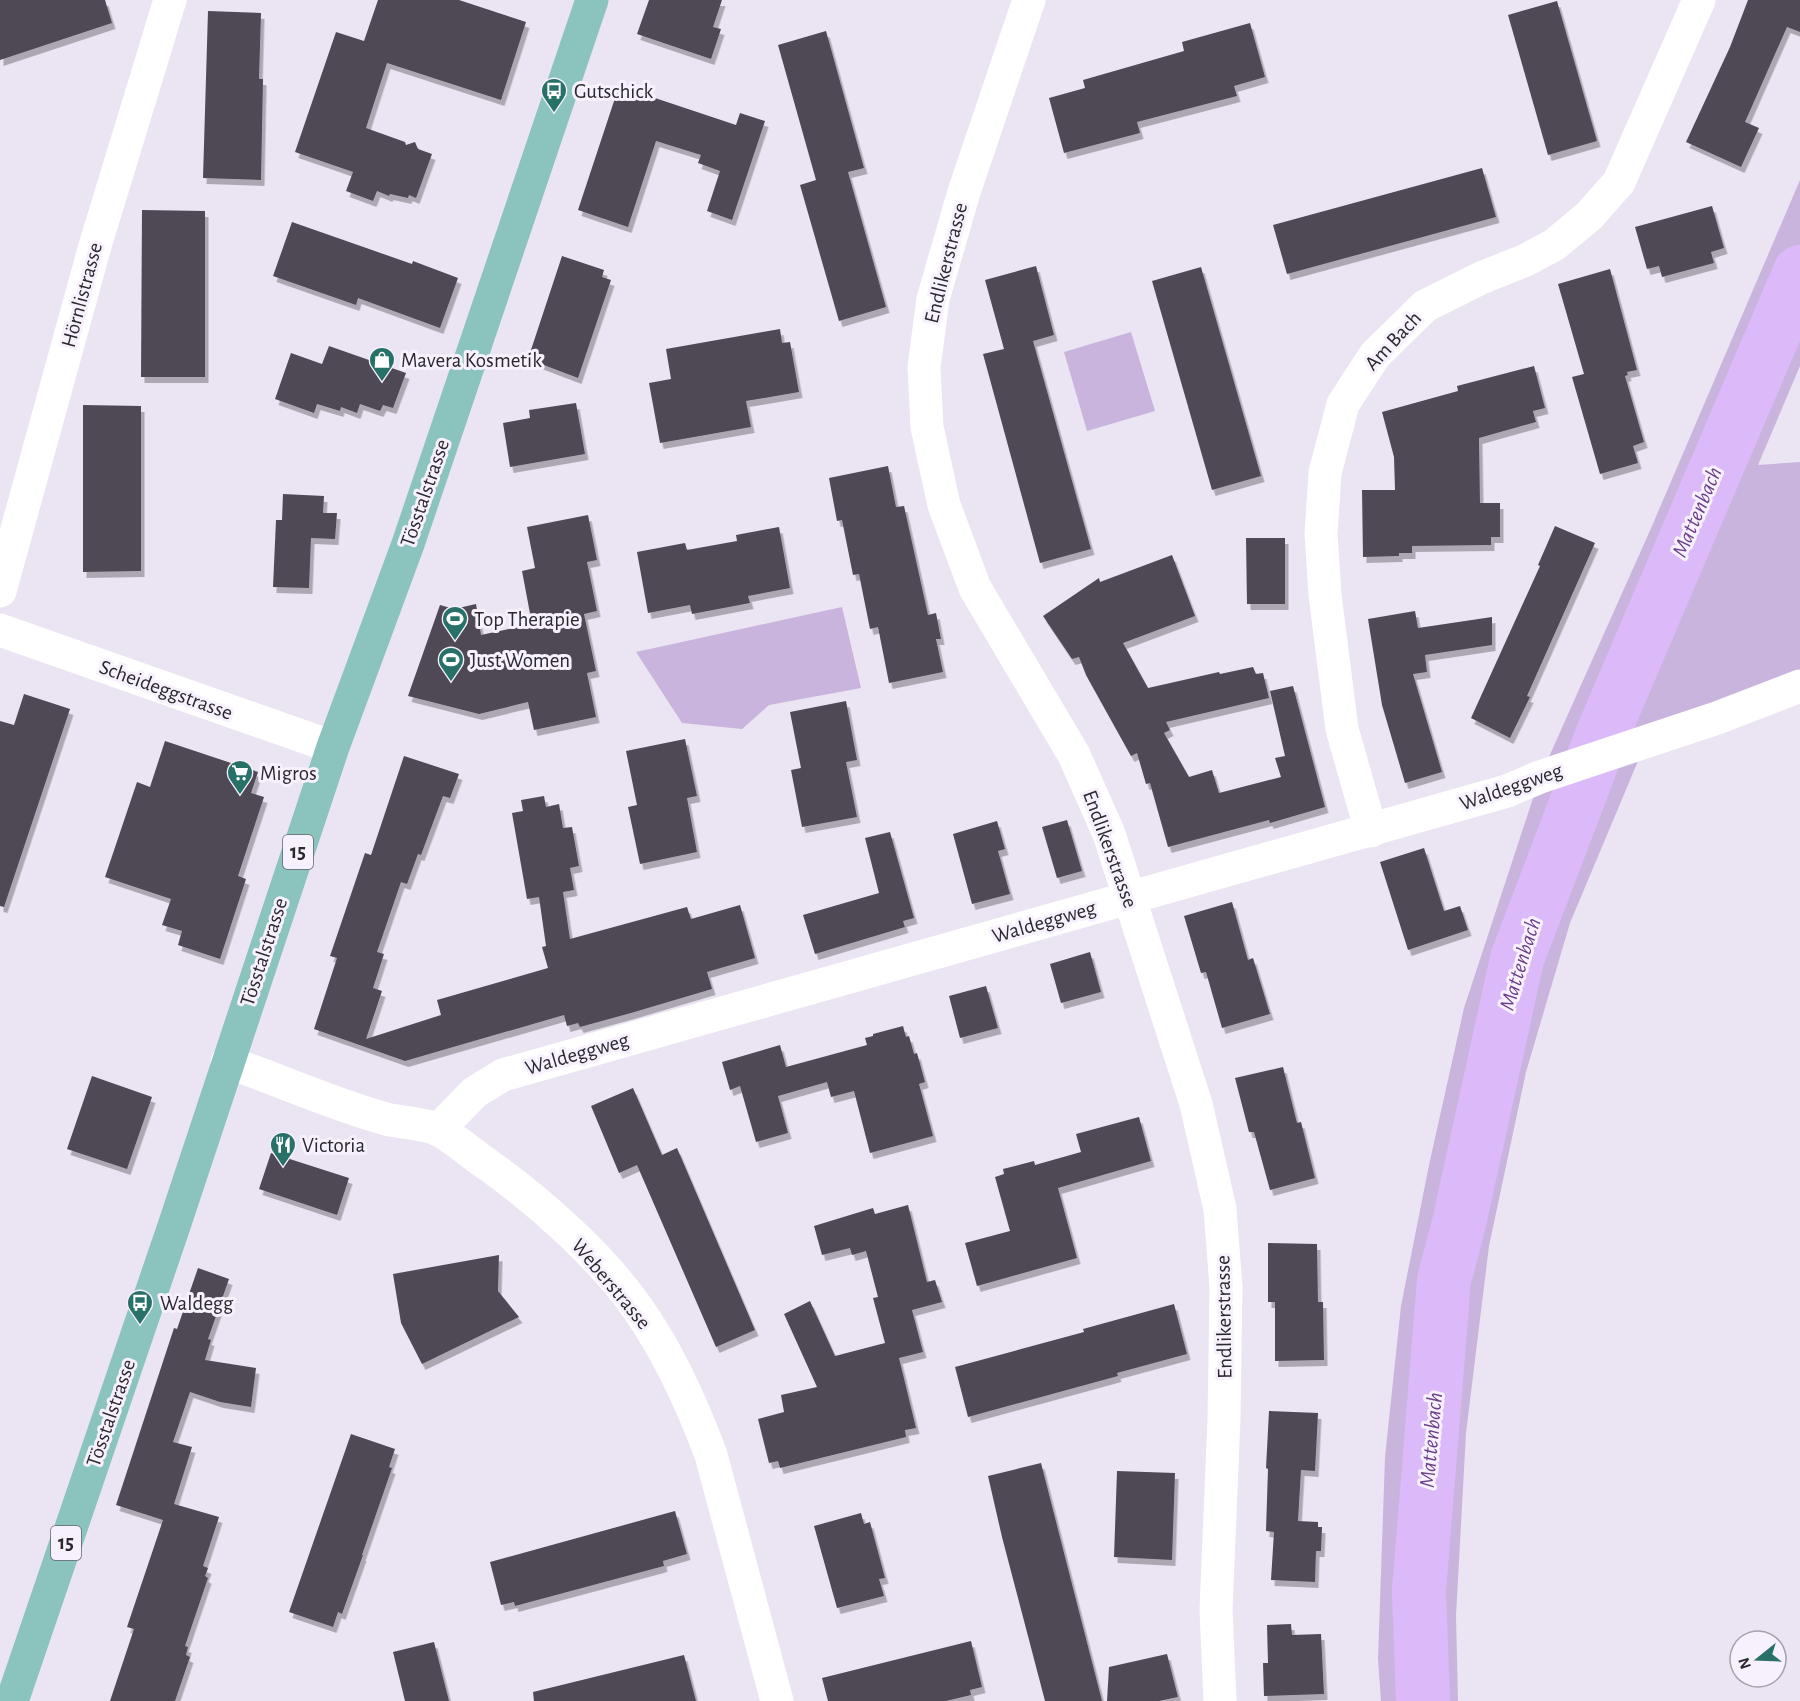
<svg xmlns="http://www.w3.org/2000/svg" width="1800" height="1701" viewBox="0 0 1800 1701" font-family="'Alegreya Sans',sans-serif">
<defs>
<filter id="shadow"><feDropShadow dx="3.5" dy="6" stdDeviation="0" flood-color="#0004"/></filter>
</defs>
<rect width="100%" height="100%" fill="#ebe4f2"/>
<!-- green -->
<g fill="#c9b4dd">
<polygon points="1800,180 1800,366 1758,465 1800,462 1800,686 1646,742 1570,923 1526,1072 1489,1246 1466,1433 1456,1616 1458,1701 1381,1701 1378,1659 1385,1457 1401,1306 1429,1165 1464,1008 1540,777 1652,526"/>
<polygon points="1131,332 1155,411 1087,431 1064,352"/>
<polygon points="842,607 861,688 769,705 742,729 682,723 636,652"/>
</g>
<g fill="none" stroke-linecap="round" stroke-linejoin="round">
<!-- river -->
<polyline stroke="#dcbafa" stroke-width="54" points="1423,1701 1419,1591 1444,1280 1459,1223 1517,959 1603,733 1800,272"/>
</g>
<!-- building -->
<g fill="#4f4955" filter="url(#shadow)">
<polygon points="0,0 105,0 112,23 0,60"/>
<polygon points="378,0 459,0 526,22 501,100 387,63 366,128 405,142 406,145 415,142 418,149 432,154 416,198 409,195 408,198 390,194 389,196 377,191 373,201 346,191 353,172 295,152 336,32 364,41"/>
<polygon points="649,0 722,0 713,27 721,29 711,59 637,34"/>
<polygon points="1748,0 1800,0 1800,32 1787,27 1745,122 1759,128 1741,167 1686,142 1730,47"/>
<polygon points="1557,1 1597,141 1548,155 1508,15"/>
<polygon points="208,11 261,13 259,79 263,79 261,180 203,178"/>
<polygon points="1250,23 1265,77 1234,86 1237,96 1137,122 1140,133 1064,153 1049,98 1085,88 1083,80 1184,51 1182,42"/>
<polygon points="826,31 864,168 848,172 886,307 839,321 800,185 816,180 778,45"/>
<polygon points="619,86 736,125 740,113 765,121 732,220 707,211 720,171 698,163 701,155 656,141 628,227 578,210"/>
<polygon points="1482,168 1496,217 1287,274 1273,225"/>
<polygon points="1712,206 1724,248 1711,252 1714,263 1662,277 1659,266 1647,269 1635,227"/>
<polygon points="142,210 205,211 205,377 141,377"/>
<polygon points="292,222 412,264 413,261 458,278 440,328 358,298 356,305 273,276"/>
<polygon points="562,256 604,270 602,277 611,280 578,378 528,359"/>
<polygon points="1036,266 1054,335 1033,341 1091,549 1040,563 983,354 1004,349 985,280"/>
<polygon points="1201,267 1261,476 1212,490 1152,281"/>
<polygon points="1610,269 1637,370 1627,372 1628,375 1625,376 1644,442 1633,446 1638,463 1600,474 1572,377 1584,374 1558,284"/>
<polygon points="780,329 782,343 790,342 799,392 746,401 751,427 660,443 649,383 671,379 666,349"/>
<polygon points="329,346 406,373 393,408 383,405 380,411 360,404 357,413 341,407 340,411 317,404 314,413 275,399 291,353 322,364"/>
<polygon points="1534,366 1545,408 1533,411 1536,422 1479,438 1480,503 1500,503 1500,537 1491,537 1491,545 1412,546 1412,553 1399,553 1399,556 1363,557 1362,490 1395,490 1394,457 1382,412 1458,391 1457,386"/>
<polygon points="576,403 585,454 510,467 503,423 530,418 529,410"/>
<polygon points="83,405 141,406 141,571 83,572"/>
<polygon points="888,466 896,507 904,506 928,615 936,613 941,639 936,639 943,672 889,683 878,627 870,629 859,574 853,575 842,520 837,521 829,478"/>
<polygon points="283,494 324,496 323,513 337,513 335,539 311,538 309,588 273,587 276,520 282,520"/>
<polygon points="588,515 597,560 587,562 597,611 584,614 596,671 587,673 596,717 534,730 528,702 479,714 408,696 440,605 454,609 476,604 481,635 532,624 522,571 535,568 527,527"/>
<polygon points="1555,526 1595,543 1527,696 1530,697 1510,738 1471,718 1540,566 1538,565"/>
<polygon points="779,527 790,588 748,596 750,603 692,614 690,605 648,613 637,552 685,543 687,550 737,541 736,535"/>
<polygon points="1246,538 1285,538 1285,604 1247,604"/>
<polygon points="1172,555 1195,616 1123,643 1148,688 1219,672 1220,674 1253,667 1256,674 1263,673 1269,698 1166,722 1170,730 1164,733 1189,777 1212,770 1219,793 1281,777 1275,758 1285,756 1270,691 1293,686 1325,807 1270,823 1269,820 1168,847 1150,783 1146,784 1137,753 1131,756 1086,675 1079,657 1072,659 1043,616 1099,578 1100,582"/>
<polygon points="1415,611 1418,628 1492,617 1492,645 1425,655 1427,672 1413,674 1442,772 1405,783 1382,705 1368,619"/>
<polygon points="24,694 70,709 4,907 0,906 0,721 14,725"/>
<polygon points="846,701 857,760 846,762 857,817 802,827 791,770 801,768 790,712"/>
<polygon points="685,739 697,796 687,798 697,852 640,864 628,807 637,805 626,751"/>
<polygon points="165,741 258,772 251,793 264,797 238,876 246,879 220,959 178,945 182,931 162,925 171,899 105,877 137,782 150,787"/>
<polygon points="404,756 459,774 450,798 443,796 421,855 418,854 407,884 401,882 377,952 384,954 373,988 382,991 366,1039 441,1015 437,1000 548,968 542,947 546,946 539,897 527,899 512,813 523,811 521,800 544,796 546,807 559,804 563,828 572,827 579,866 570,868 574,890 563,892 570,939 687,907 691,919 740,905 755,958 707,972 712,989 631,1013 580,1027 578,1023 567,1026 564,1015 405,1061 314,1029 337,958 330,956 365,853 371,855"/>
<polygon points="1067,820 1082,871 1057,878 1042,827"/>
<polygon points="997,821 1005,849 998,851 1010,894 972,904 953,834"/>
<polygon points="890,832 914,918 903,921 905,927 815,954 803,915 879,893 865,838"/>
<polygon points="1424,848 1444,911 1460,906 1468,930 1408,950 1380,862"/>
<polygon points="1232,902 1248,960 1253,958 1270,1014 1222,1028 1206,972 1201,973 1184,916"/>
<polygon points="1090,952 1101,992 1061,1003 1050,964"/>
<polygon points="986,986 998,1028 960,1038 949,996"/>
<polygon points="903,1026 906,1037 909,1036 914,1054 917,1053 925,1082 919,1084 933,1136 870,1153 854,1091 831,1097 827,1082 778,1096 788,1133 756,1142 740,1086 730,1090 722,1062 780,1045 786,1067 867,1045 865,1038 873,1036 873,1034"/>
<polygon points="1283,1067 1297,1123 1301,1122 1315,1178 1270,1190 1254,1132 1249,1132 1235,1078"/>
<polygon points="92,1076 152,1097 127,1169 67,1149"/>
<polygon points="633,1088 662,1155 677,1148 755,1330 716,1347 637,1165 619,1173 591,1106"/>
<polygon points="1139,1117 1151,1161 1058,1188 1077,1258 977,1286 965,1243 1010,1231 995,1177 1004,1174 1003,1169 1034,1161 1035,1165 1081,1152 1076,1134"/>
<polygon points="271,1153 349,1178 337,1215 259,1189"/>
<polygon points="908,1205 927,1282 935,1280 942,1302 912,1310 923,1352 899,1358 916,1428 905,1430 906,1437 780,1468 778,1461 769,1463 758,1419 784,1412 781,1395 817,1387 784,1314 810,1301 835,1356 885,1343 873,1298 878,1297 866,1251 852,1255 850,1248 822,1255 814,1226 873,1208 875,1214"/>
<polygon points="1268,1243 1317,1244 1318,1302 1323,1302 1324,1360 1275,1361 1275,1302 1268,1302"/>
<polygon points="499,1255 498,1291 519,1317 422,1364 401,1323 393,1274"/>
<polygon points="198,1268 229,1279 208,1339 211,1340 205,1360 256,1368 251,1407 220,1402 190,1392 173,1442 192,1447 174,1504 219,1517 203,1566 208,1568 205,1576 208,1578 185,1646 188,1647 186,1655 190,1657 175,1701 110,1701 134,1629 127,1627 163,1520 116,1505 174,1328 177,1329"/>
<polygon points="1174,1304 1187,1354 1117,1373 1118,1376 968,1417 955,1367 1084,1332 1083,1329"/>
<polygon points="1269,1411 1318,1413 1315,1471 1301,1470 1298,1521 1318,1522 1318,1527 1322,1527 1321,1551 1316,1551 1315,1582 1271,1580 1274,1532 1266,1531 1268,1469 1266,1468"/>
<polygon points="351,1434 395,1449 389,1467 392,1468 362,1555 363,1555 342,1614 338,1612 333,1627 289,1612"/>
<polygon points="1041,1463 1064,1553 1102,1701 1045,1701 1002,1537 988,1476"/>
<polygon points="1117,1471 1175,1473 1172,1560 1114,1557"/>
<polygon points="675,1511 687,1554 663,1561 664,1566 515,1606 514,1602 501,1605 490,1562"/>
<polygon points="861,1513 864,1524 870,1522 885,1578 879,1579 884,1596 837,1608 814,1526"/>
<polygon points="1291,1624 1292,1635 1321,1634 1324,1694 1264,1696 1263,1663 1268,1663 1267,1625"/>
<polygon points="971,1641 982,1687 970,1690 971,1695 946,1701 828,1701 822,1678"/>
<polygon points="434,1642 449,1701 405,1701 393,1652"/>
<polygon points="1167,1654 1178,1697 1159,1701 1107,1701 1109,1667"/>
<polygon points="684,1655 696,1701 534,1701 533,1692"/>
</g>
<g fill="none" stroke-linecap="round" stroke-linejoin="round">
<!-- minor -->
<g stroke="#fff" stroke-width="33">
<polyline points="1029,0 964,192 933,299 924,367 927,427 944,505 975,588 1074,755 1109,834 1196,1104 1220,1209 1226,1287 1224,1419 1216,1610 1220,1701"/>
<polyline points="0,591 95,246 170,0"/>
<polyline points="0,630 333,747"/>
<polyline points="1371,831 1342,729 1325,595 1321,534 1325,473 1343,404 1375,355 1425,306 1481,278 1526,260 1554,245 1589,216 1619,182 1699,0"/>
<path d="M227 1062C280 1080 331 1104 386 1119 402 1123 424 1123 439 1130 457 1140 474 1156 491 1167 542 1204 602 1257 638 1309 669 1353 692 1404 711 1455L777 1701"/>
<polyline points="438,1130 475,1092 503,1075 1507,791 1540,777 1717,718 1800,686"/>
</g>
<!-- major -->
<polyline stroke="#8bc3be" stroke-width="33" points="12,1701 174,1226 333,747 408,544 592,0"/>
</g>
<!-- icons -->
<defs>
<symbol id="bus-pin" viewBox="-11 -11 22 30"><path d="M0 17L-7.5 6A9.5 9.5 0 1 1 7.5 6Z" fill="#287169" stroke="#f7f1fd"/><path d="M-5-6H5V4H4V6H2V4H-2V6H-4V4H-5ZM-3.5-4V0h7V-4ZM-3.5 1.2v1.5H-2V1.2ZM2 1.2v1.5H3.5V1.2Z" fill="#fff"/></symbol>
<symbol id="shop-pin" viewBox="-11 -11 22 30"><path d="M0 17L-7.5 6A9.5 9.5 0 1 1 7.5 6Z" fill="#287169" stroke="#f7f1fd"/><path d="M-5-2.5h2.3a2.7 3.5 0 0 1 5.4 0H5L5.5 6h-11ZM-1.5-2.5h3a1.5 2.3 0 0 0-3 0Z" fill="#fff"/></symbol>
<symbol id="stadium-pin" viewBox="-11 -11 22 30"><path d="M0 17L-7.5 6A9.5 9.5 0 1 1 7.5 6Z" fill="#287169" stroke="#f7f1fd"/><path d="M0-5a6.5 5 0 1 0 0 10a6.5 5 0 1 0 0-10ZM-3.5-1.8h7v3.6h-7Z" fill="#fff"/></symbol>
<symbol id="supermarket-pin" viewBox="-11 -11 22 30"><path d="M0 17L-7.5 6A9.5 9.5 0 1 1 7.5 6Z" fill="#287169" stroke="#f7f1fd"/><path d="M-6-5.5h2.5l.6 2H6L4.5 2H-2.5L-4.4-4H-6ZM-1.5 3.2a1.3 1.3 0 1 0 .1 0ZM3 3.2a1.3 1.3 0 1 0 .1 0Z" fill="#fff"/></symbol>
<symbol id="restaurant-pin" viewBox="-11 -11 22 30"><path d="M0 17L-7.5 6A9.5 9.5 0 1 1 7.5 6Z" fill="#287169" stroke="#f7f1fd"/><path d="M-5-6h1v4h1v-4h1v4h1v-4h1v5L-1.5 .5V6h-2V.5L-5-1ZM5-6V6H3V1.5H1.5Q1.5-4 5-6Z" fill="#fff"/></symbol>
</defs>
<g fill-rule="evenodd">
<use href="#bus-pin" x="539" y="76" width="30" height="40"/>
<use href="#shop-pin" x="367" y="345" width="30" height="40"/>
<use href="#stadium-pin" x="440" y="604" width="30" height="40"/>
<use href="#stadium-pin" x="436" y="645" width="30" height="40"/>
<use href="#supermarket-pin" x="225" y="758" width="30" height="40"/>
<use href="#restaurant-pin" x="268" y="1130" width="30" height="40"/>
<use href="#bus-pin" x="125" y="1288" width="30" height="40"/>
</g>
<g text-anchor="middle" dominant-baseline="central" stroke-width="6" stroke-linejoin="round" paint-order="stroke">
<!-- shield labels -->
<g fill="#f7f1fd" stroke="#68646c" stroke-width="1.5">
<rect x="283" y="835" width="30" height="34" rx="4.5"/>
<rect x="51" y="1526" width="30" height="34" rx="4.5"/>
</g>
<g font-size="20" font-weight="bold" fill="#2b282e">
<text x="298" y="852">15</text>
<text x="66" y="1543">15</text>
</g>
<!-- poi labels -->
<g font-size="21" fill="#2b282e" stroke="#f7f1fd" text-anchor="start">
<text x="574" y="91">Gutschick</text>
<text x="401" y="360">Mavera Kosmetik</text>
<text x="474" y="619">Top Therapie</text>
<text x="470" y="660">Just Women</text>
<text x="260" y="773">Migros</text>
<text x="302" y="1145">Victoria</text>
<text x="160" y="1303">Waldegg</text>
</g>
<!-- street labels -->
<g font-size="21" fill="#2b282e" stroke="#f7f1fd">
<text transform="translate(946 263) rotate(-76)">Endlikerstrasse</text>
<text transform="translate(82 295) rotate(-75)">Hörnlistrasse</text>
<text transform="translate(1393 341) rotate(-47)">Am Bach</text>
<text transform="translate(425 493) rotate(-71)">Tösstalstrasse</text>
<text transform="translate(166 690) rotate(20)">Scheideggstrasse</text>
<text transform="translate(1511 787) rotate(-19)">Waldeggweg</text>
<text transform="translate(1110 849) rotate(70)">Endlikerstrasse</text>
<text transform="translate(1044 922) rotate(-16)">Waldeggweg</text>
<text transform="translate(264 952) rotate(-72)">Tösstalstrasse</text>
<text transform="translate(577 1054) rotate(-16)">Waldeggweg</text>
<text transform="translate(611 1284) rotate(50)">Weberstrasse</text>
<text transform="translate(1224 1317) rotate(-91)">Endlikerstrasse</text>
<text transform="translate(111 1413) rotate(-71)">Tösstalstrasse</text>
</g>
<!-- water labels -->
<g font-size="22" font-style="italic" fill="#6a3f8a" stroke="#f7f1fd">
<text transform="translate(1697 512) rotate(-67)">Mattenbach</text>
<text transform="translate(1520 964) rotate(-73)">Mattenbach</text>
<text transform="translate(1431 1440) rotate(-85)">Mattenbach</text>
</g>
</g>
<!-- north arrow -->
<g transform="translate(1758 1659) rotate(252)"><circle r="28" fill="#f7f1fd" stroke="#a5a1aa" stroke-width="1.5"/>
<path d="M0-4.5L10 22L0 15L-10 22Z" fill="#287169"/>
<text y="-9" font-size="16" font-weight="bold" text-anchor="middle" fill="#2b282e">N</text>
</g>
</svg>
